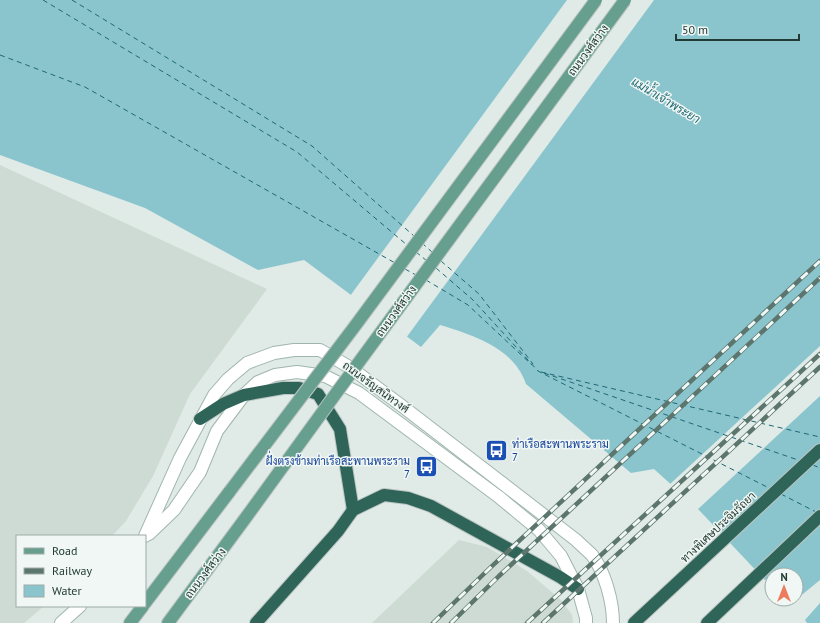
<svg xmlns="http://www.w3.org/2000/svg" width="820" height="623" viewBox="0 0 820 623" font-family="'PT Sans',Sarabun,sans-serif">
<rect width="100%" height="100%" fill="#e0eae6"/>
<!-- built -->
<g fill="#cedad4">
<polygon points="0,165 267,289 190,394 153,476 126,521 112,536 17,536 17,606 44,606 24,623 0,623"/>
<polygon points="459,540 487,547 527,571 561,600 572,615 573,623 372,623"/>
</g>
<!-- water -->
<g fill="#8ac5ce">
<path d="M0 0H820V580L798 598 796 595V575H772V578L765 580 698 509 654 469 631 473 526 384C514 348 473 335 440 325L421 347 304 260 258 270 145 208 0 155Z"/>
<polygon points="820,603 820,623 807,623 805,620"/>
</g>
<!-- pier -->
<g fill="#e0eae6">
<polygon points="567,0 654,0 406,338 350,296"/>
<polygon points="820,346 820,396 697,510 669,485"/>
</g>
<g fill="none" stroke-linecap="round" stroke-linejoin="round">
<!-- ferry -->
<g stroke="#1e6874" stroke-width="1" stroke-dasharray="5 4" stroke-linecap="butt">
<polyline points="43,0 297,152 407,245"/>
<polyline points="72,0 312,146 414,236"/>
<polyline points="0,55 85,87 395,263"/>
<polyline points="422,243 433,253"/>
<polyline points="416,252 427,261"/>
<polyline points="441,261 479,294 533,364"/>
<polyline points="436,268 473,300 538,371 769,488"/>
<polyline points="405,269 416,275"/>
<polyline points="426,280 468,305 532,365"/>
<polyline points="541,372 820,437"/>
<polyline points="544,373 801,461"/>
<polyline points="813,465 820,468"/>
<polyline points="781,494 816,512"/>
</g>
<defs>
<g id="secondary">
<polyline points="149,534 174,510 200,472 217,431 244,395 258,382 275,375 297,372 325,376 359,393 499,497 539,530 561,556 578,589 586,618 586,623"/>
<path d="M145 536 180 458 214 395 228 379 247 363 274 353 294 350H320L351 368 402 406 576 540C581 545 587 550 592 555 605 572 613 602 613 623"/>
<polyline points="61,623 80,606"/>
</g>
<g id="primary">
<polyline points="145,603 230,491"/>
<polyline points="130,623 143,606"/>
<polyline points="168,623 247,516"/>
</g>
<g id="highway">
<polyline points="200,419 223,404 244,395 283,388 299,388 318,394 340,429 353,510"/>
<polyline points="256,623 338,531 353,510 384,495 408,498 431,506 560,577 578,589"/>
<polyline points="634,623 820,450"/>
<polyline points="707,623 820,516"/>
</g>
</defs>
<!-- secondary casing -->
<use href="#secondary" stroke="#9fb6ad" stroke-width="14"/>
<!-- primary casing -->
<use href="#primary" stroke="#bcc4c2" stroke-width="14"/>
<!-- highway casing -->
<use href="#highway" stroke="#bcc4c2" stroke-width="14"/>
<!-- secondary -->
<use href="#secondary" stroke="#fff" stroke-width="12"/>
<!-- primary -->
<use href="#primary" stroke="#669f8e" stroke-width="12"/>
<!-- highway -->
<use href="#highway" stroke="#2e6558" stroke-width="12"/>
<defs>
<g id="rail">
<polyline points="433,623 491,567 820,261"/>
<polyline points="451,623 499,576 820,278"/>
<polyline points="527,623 820,354"/>
<polyline points="543,623 820,367"/>
</g>
</defs>
<!-- rail casing -->
<use href="#rail" stroke="#5c766e" stroke-width="4.5"/>
<!-- rail -->
<use href="#rail" stroke="#f0f7f4" stroke-width="3" stroke-dasharray="9" stroke-linecap="butt"/>
<defs>
<g id="primary-bridge">
<polyline points="230,491 355,326 596,0"/>
<polyline points="247,516 337,392 625,0"/>
</g>
</defs>
<!-- primary-bridge casing -->
<use href="#primary-bridge" stroke="#bcc4c2" stroke-width="14" stroke-linecap="butt"/>
<!-- primary-bridge -->
<use href="#primary-bridge" stroke="#669f8e" stroke-width="12"/>
</g>
<!-- icons -->
<defs>
<symbol id="bus-square" viewBox="-11 -11 22 22"><rect x="-9" y="-9" width="18" height="18" rx="4" fill="#1a4fb4" stroke="#f0f7f4"/><path d="M-5-6H5V4H4V6H2V4H-2V6H-4V4H-5ZM-3.5-4V0h7V-4ZM-3.5 1.2v1.5H-2V1.2ZM2 1.2v1.5H3.5V1.2Z" fill="#fff"/></symbol>
</defs>
<g fill-rule="evenodd">
<use href="#bus-square" x="484" y="438" width="25" height="25"/>
<use href="#bus-square" x="414" y="454" width="25" height="25"/>
</g>
<g text-anchor="middle" dominant-baseline="central" stroke-width="3" stroke-linejoin="round" paint-order="stroke">
<!-- street labels -->
<g font-size="11" fill="#213a33" stroke="#f0f7f4">
<text transform="translate(588 50) rotate(-54)">ถนนวงศ์สว่าง</text>
<text transform="translate(396 311) rotate(-54)">ถนนวงศ์สว่าง</text>
<text transform="translate(376 387) rotate(36)">ถนนจรัญสนิทวงศ์</text>
<text transform="translate(718 527) rotate(-43)">ทางพิเศษประจิมรัถยา</text>
<text transform="translate(205 573) rotate(-53)">ถนนวงศ์สว่าง</text>
</g>
<!-- transit labels -->
<g font-size="11" fill="#164399" stroke="#f0f7f4" text-anchor="start">
<text x="512" y="444">ท่าเรือสะพานพระราม<tspan x="512" dy="13">7</tspan></text>
<text x="410" y="461" text-anchor="end">ฝั่งตรงข้ามท่าเรือสะพานพระราม<tspan x="410" dy="13">7</tspan></text>
</g>
<!-- water labels -->
<g font-size="12" font-style="italic" fill="#1e6874" stroke="#f0f7f4">
<text transform="translate(666 100) rotate(31)">แม่น้ำเจ้าพระยา</text>
</g>
</g>
<!-- legend -->
<rect x="16" y="535" width="130" height="72" fill="#f0f7f4" stroke="#9daba7"/>
<rect x="24" y="548" width="20" height="6" fill="#669f8e" stroke="#9daba7"/>
<text x="52" y="555" font-size="12" fill="#213a33">Road</text>
<rect x="24" y="568" width="20" height="6" fill="#5c766e" stroke="#9daba7"/>
<text x="52" y="575" font-size="12" fill="#213a33">Railway</text>
<rect x="24" y="585" width="20" height="12" fill="#8ac5ce" stroke="#9daba7"/>
<text x="52" y="595" font-size="12" fill="#213a33">Water</text>
<!-- north arrow -->
<g transform="translate(784 587)"><circle r="19" fill="#f0f7f4" stroke="#9daba7"/>
<path d="M0-3L7 15L0 10L-7 15Z" fill="#ed7b5c"/>
<text y="-6" font-size="11" font-weight="bold" text-anchor="middle" fill="#213a33">N</text>
</g>
<!-- scale -->
<path d="M676 34v6h123v-6" fill="none" stroke="#213a33" stroke-width="2"/>
<text x="682" y="34" font-size="12" fill="#213a33" stroke="#f0f7f4" stroke-width="3" paint-order="stroke">50 m</text>
</svg>
